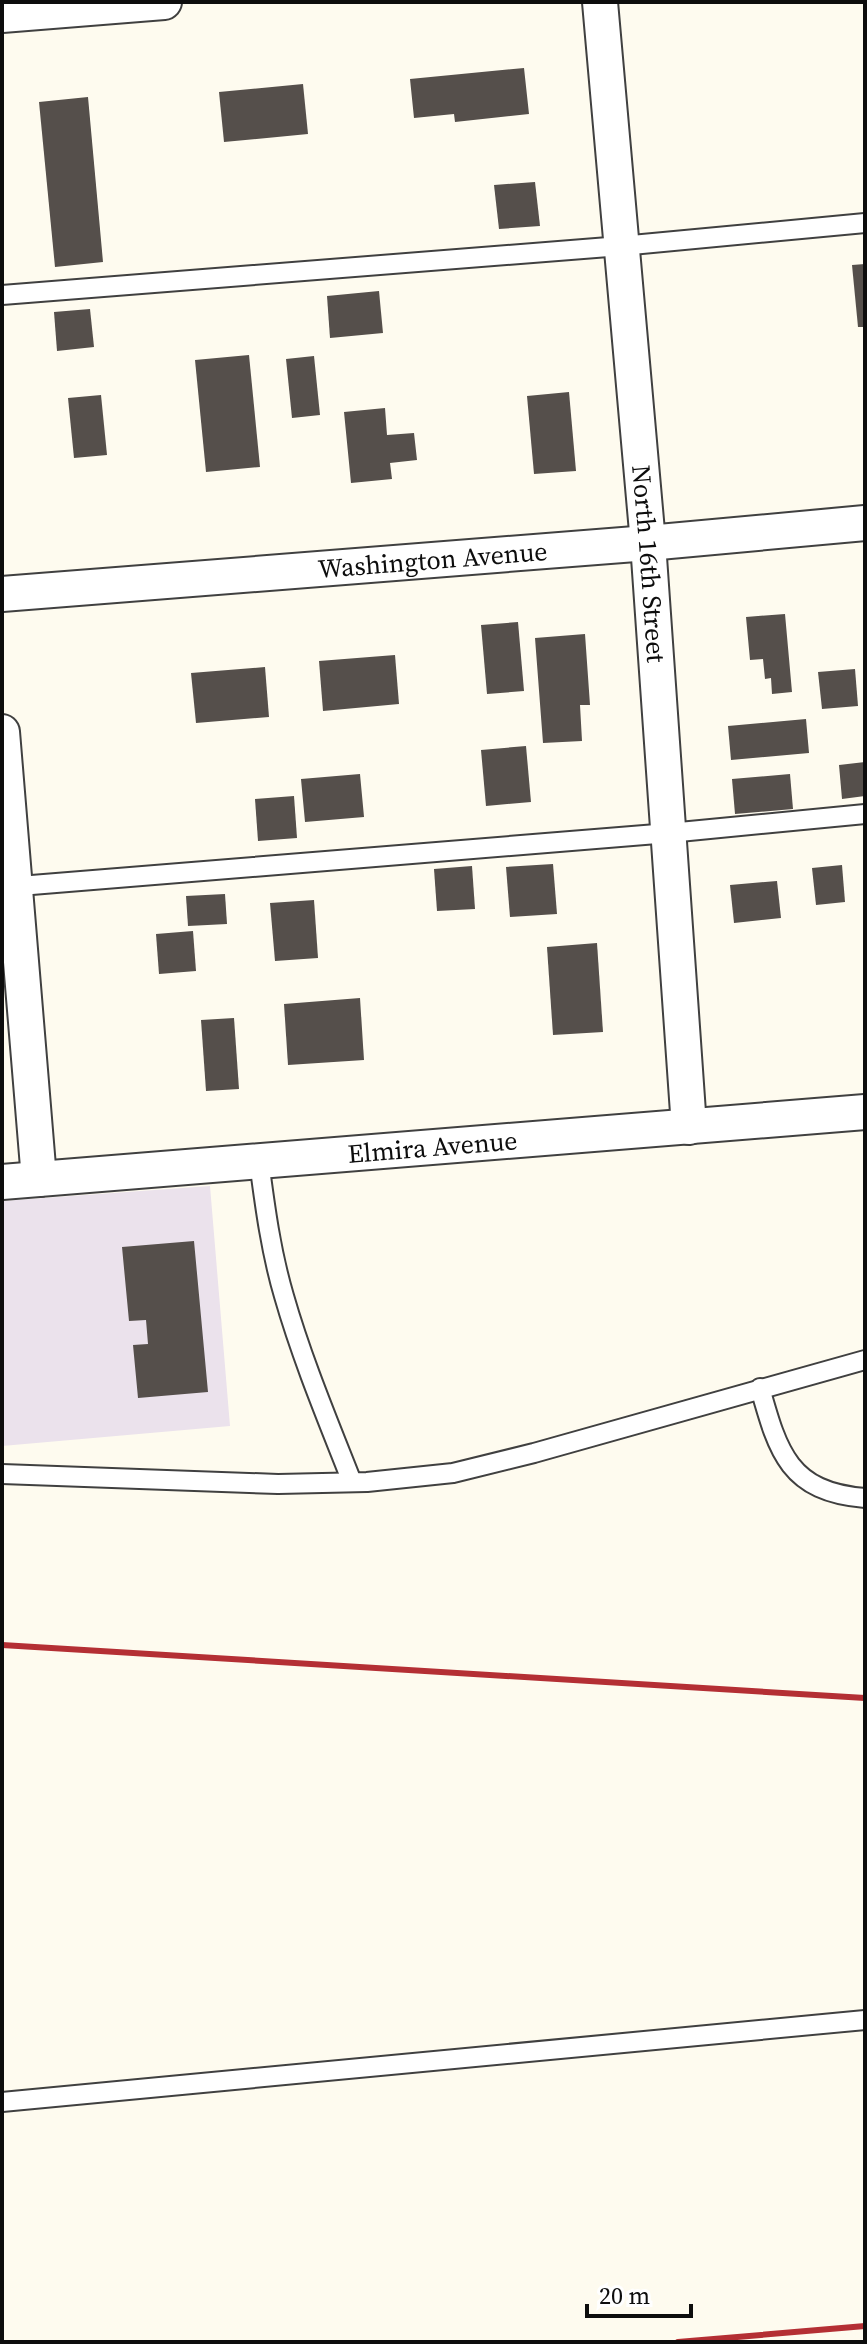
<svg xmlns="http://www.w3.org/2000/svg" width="867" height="2344" viewBox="0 0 867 2344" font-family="'Source Serif 4',serif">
<rect width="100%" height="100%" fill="#fefbef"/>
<!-- industrial -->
<polygon fill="#ebe2ec" points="210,1186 230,1426 2,1446 2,1201"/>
<!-- building -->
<g fill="#554f4b">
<polygon points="524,68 529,114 455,122 454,114 414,118 410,79"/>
<polygon points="303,84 308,134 224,142 219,92"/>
<polygon points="88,97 103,262 55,267 39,102"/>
<polygon points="535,182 540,226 499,229 494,185"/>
<polygon points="865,264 865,327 858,327 852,265"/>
<polygon points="379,291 383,333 330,338 327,296"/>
<polygon points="90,309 94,347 57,351 54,312"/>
<polygon points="249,355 260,467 206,472 195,360"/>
<polygon points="314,356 320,415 292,418 286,359"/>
<polygon points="569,392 576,471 534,474 527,396"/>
<polygon points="101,395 107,455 74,458 68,398"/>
<polygon points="385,408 387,435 414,433 417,460 390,463 392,479 351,483 344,412"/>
<polygon points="785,614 792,692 772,694 771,678 765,679 763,659 750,660 746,617"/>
<polygon points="518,622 524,691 487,694 481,625"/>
<polygon points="585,634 590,705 580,705 582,741 543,743 535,638"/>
<polygon points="395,655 399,704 323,711 319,661"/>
<polygon points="265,667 269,717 196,723 191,673"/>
<polygon points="855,669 858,706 822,709 818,672"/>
<polygon points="806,719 809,753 731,760 728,726"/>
<polygon points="526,746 531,802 486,806 481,750"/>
<polygon points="865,762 865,796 842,799 839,765"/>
<polygon points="360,774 364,817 305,822 301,779"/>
<polygon points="790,774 793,809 735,814 732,779"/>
<polygon points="294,796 297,838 258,841 255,799"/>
<polygon points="553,864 557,914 510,917 506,867"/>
<polygon points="842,865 845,902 816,905 812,868"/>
<polygon points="472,866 475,909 437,911 434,869"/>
<polygon points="777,881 781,918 734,923 730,885"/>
<polygon points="225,894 227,924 188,926 186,896"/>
<polygon points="314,900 318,958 275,961 270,903"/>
<polygon points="193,931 196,971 159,974 156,934"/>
<polygon points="597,943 603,1032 553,1035 547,947"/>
<polygon points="360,998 364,1060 288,1065 284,1004"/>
<polygon points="234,1018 239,1089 206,1091 201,1020"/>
<polygon points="194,1241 208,1392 138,1398 133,1345 148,1344 146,1320 129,1321 122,1247"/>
</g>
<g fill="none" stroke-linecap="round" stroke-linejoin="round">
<defs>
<g id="service">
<polyline points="2,295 621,246 865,223"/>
<polyline points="7,887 669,833 865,814"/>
<path d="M259 1161C265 1207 271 1252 284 1296 302 1359 328 1421 352 1482"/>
<path d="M760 1388C778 1452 789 1492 865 1498"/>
<polyline points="2,1474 278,1484 367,1482 453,1473 534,1453 865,1360"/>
<polyline points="2,2102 865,2020"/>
</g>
<g id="minor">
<path id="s1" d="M600 2 648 543 689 1127"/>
<polyline points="2,15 164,2"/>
<path id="s2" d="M2 594 648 543 865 523"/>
<polyline points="2,732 39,1179"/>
<path id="s3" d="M2 1182 865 1112"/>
</g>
</defs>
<!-- service casing -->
<use href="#service" stroke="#404040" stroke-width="22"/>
<!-- minor casing -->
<use href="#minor" stroke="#404040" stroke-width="38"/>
<!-- service -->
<use href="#service" stroke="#fff" stroke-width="18"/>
<!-- minor -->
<use href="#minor" stroke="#fff" stroke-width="34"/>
<!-- rail -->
<g stroke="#b42f34" stroke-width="6">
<polyline points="2,1645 865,1698"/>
<polyline points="678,2342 865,2326"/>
</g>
</g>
<g text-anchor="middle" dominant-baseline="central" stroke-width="8" stroke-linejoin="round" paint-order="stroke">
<!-- street labels -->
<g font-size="26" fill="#0d0d0d" stroke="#fff">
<text stroke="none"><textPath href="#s2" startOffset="432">Washington Avenue</textPath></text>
<text stroke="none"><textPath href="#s1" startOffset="564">North 16th Street</textPath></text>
<text stroke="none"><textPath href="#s3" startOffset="432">Elmira Avenue</textPath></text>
</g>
</g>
<!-- border -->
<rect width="867" height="2344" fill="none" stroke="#0d0d0d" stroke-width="8"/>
<!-- scale -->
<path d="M587 2304v12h104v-12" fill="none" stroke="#0d0d0d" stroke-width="4"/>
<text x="599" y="2304" font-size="24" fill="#0d0d0d" stroke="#ffffff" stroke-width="6" paint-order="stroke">20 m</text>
</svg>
